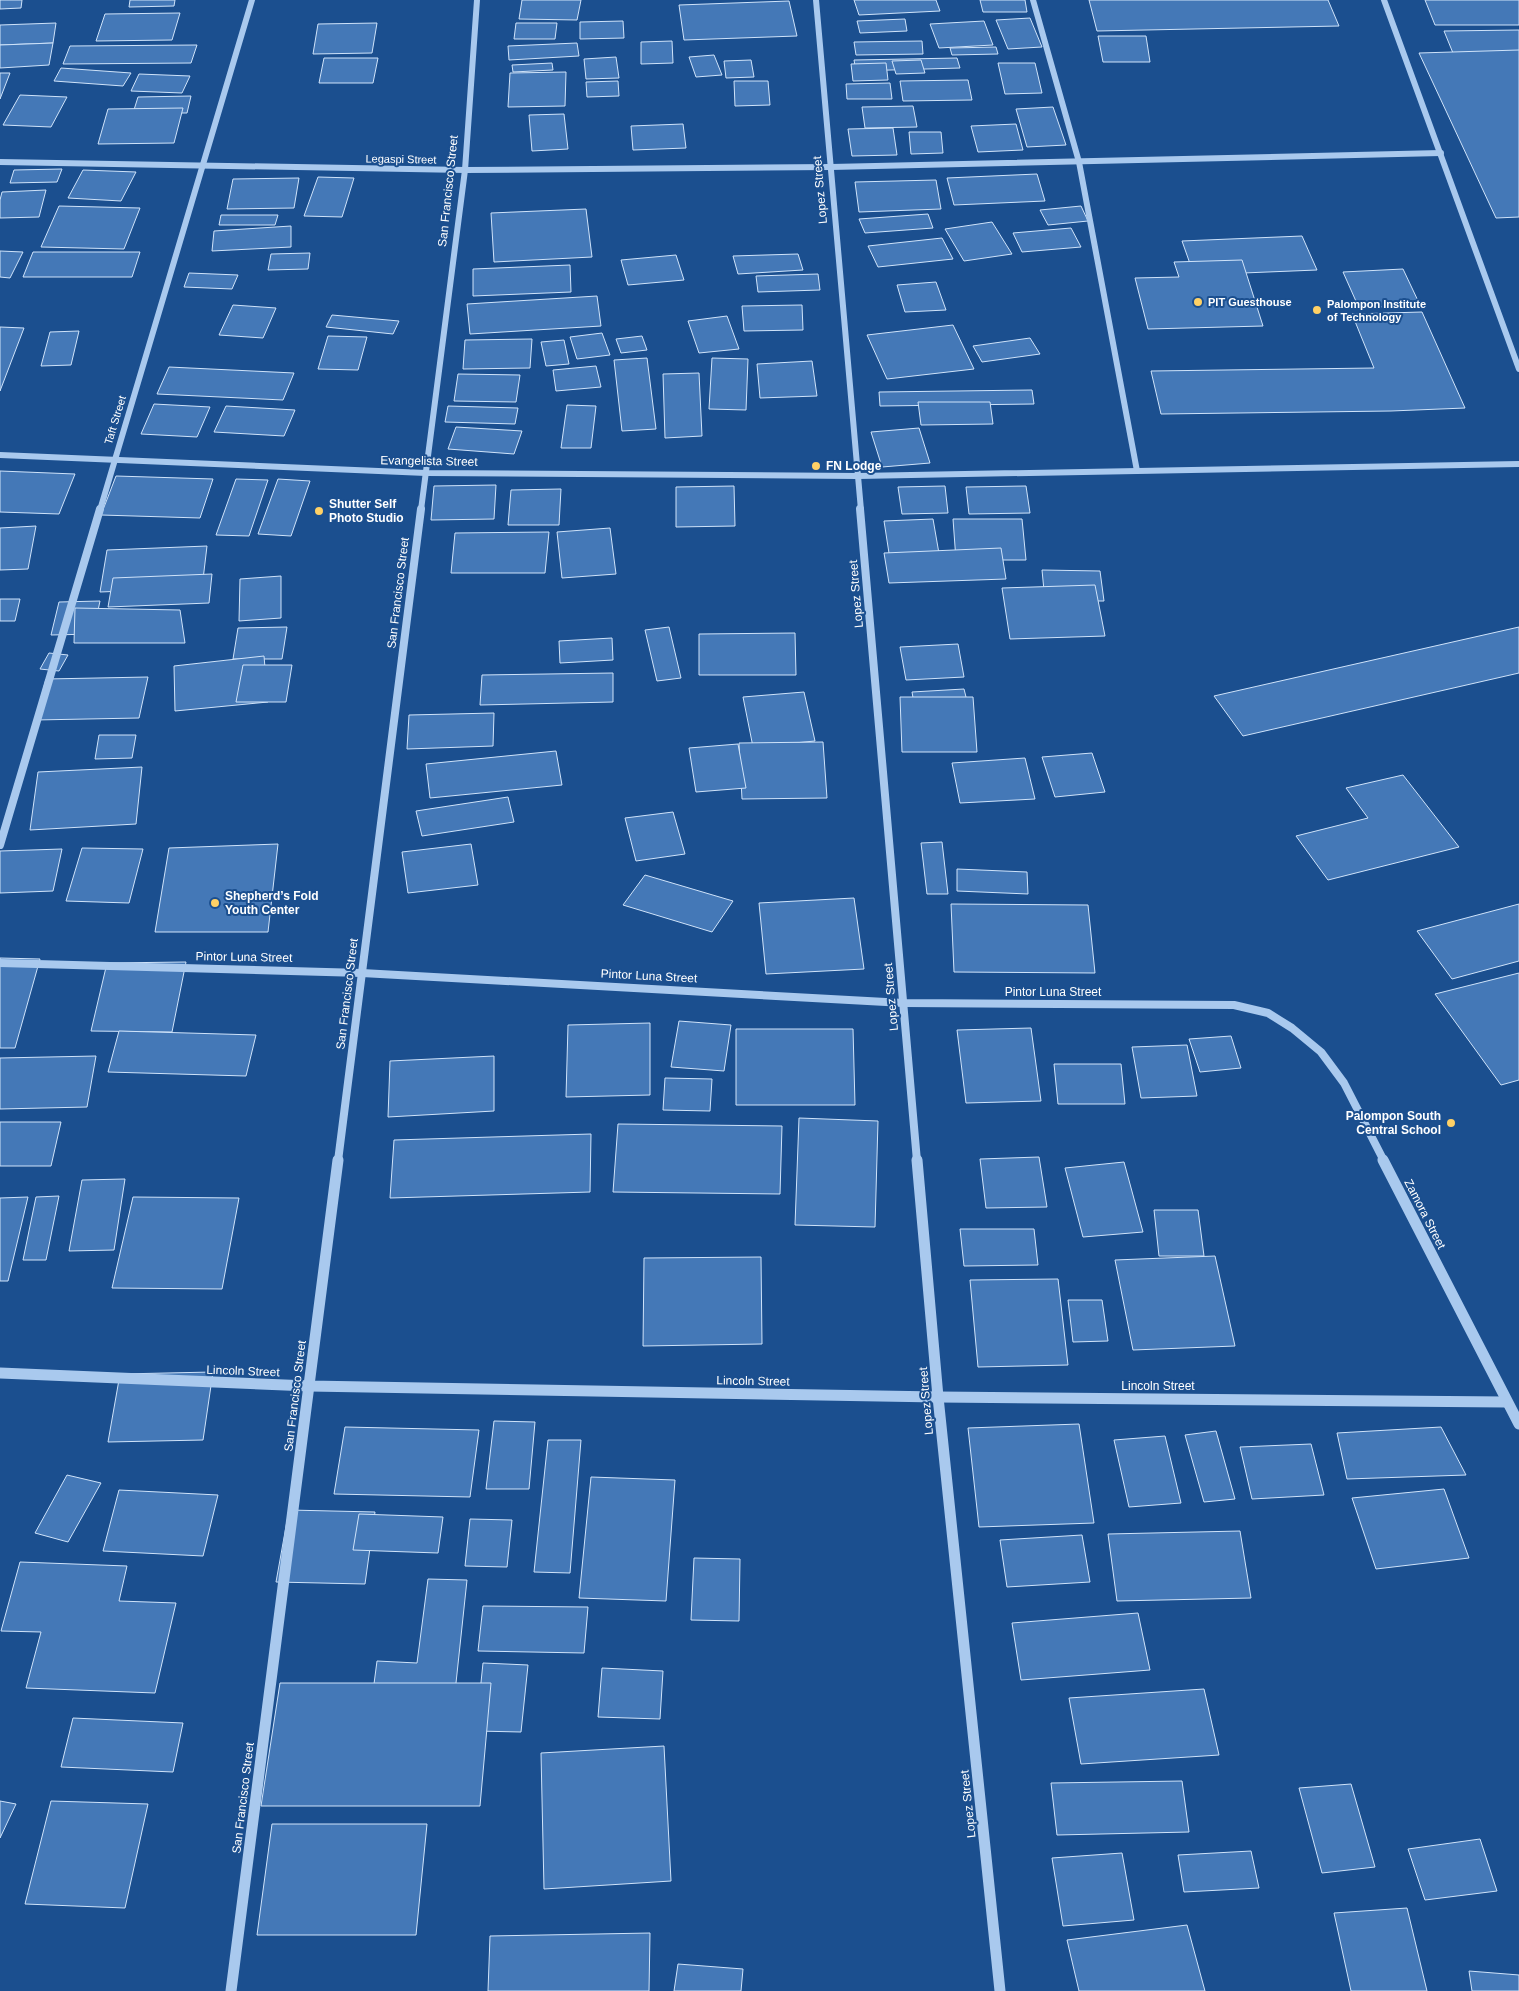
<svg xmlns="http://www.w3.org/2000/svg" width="1519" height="1991" viewBox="0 0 1519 1991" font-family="Helvetica,sans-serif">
<rect width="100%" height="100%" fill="#1b4f8f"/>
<!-- building -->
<g fill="#4478b7" stroke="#cfe3fa">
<polygon points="0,0 22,0 21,8 0,9"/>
<polygon points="130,0 175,0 174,6 129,7"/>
<polygon points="522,0 581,0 577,20 519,19"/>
<polygon points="854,0 936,0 940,11 859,15"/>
<polygon points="980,0 1025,0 1027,12 983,12"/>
<polygon points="1089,0 1328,0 1339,26 1097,31"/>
<polygon points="1425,0 1519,0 1519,25 1435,25"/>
<polygon points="789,1 797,36 684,40 679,5"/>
<polygon points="180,13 172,40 96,41 105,14"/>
<polygon points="1030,18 1042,47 1008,49 996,20"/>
<polygon points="905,19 907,31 860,33 857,21"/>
<polygon points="623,21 624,38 580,39 580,22"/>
<polygon points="984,21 993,45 939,48 930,24"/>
<polygon points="56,23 53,43 0,45 0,25"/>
<polygon points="377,23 372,53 313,54 318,24"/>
<polygon points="516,23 557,23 555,39 514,39"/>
<polygon points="1519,30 1519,57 1455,58 1444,31"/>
<polygon points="1098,36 1146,36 1150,62 1103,62"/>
<polygon points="672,41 673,63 641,64 641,42"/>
<polygon points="922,41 923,54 856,55 854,42"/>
<polygon points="53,43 49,65 0,68 0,45"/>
<polygon points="577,43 579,56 509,60 508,46"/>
<polygon points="197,45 191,63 63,64 70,46"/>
<polygon points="996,47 998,54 952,55 950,48"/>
<polygon points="1519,50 1519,217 1496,218 1419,53"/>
<polygon points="714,55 722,75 696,77 689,57"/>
<polygon points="616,57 619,78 586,79 584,59"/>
<polygon points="324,58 378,58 373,83 319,83"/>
<polygon points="957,58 960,68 856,71 854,60"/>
<polygon points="751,60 754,77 726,78 724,61"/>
<polygon points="921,60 925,73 896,74 892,61"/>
<polygon points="552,63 553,70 513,72 512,65"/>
<polygon points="886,63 888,80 853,81 851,64"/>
<polygon points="998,63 1035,63 1042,93 1005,94"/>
<polygon points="61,68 131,73 123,86 54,81"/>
<polygon points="566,72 565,106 508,107 510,73"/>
<polygon points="0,73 10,73 0,99"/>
<polygon points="139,74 190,76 182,93 131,91"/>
<polygon points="968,80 972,100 903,101 900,81"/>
<polygon points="618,81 619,96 587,97 586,82"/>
<polygon points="734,81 768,81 770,105 735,106"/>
<polygon points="890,83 892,99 847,99 846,84"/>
<polygon points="20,95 67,97 51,127 3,125"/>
<polygon points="191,96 187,113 133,113 138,97"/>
<polygon points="913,106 917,127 865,128 862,107"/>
<polygon points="1053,107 1066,145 1027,147 1016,109"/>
<polygon points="183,108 174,143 98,144 108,109"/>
<polygon points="564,114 568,149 532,151 529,115"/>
<polygon points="683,124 686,148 633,150 631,126"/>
<polygon points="1016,124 1023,150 978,152 971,126"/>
<polygon points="893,128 897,155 852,156 848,129"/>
<polygon points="909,132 941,132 943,153 911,154"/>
<polygon points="62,169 57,182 10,183 14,170"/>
<polygon points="83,170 136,172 121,201 68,198"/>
<polygon points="1037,174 1045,201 954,205 947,178"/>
<polygon points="318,177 354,178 342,217 304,216"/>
<polygon points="299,178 294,208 227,209 233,179"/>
<polygon points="936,180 941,209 859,212 855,182"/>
<polygon points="46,190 39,217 0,218 0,200 2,192"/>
<polygon points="59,206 140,208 124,249 41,247"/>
<polygon points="1081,206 1088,221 1048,225 1040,210"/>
<polygon points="586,209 592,257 494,262 491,213"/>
<polygon points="928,214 933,228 865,233 859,219"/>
<polygon points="221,215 278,215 275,225 219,225"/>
<polygon points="992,222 1012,254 964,261 945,229"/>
<polygon points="291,226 291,247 212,251 214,231"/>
<polygon points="1071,228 1081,247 1022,252 1013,233"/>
<polygon points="1302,236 1317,270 1194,275 1182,241"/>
<polygon points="942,238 953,259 878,267 868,246"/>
<polygon points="0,251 23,252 10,278 0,277"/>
<polygon points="33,252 140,252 132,277 23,277"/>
<polygon points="310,253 308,269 268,270 271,254"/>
<polygon points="798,254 803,270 738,274 733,256"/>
<polygon points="676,255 684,280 628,285 621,260"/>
<polygon points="1242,260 1263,326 1148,329 1135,278 1179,277 1174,262"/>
<polygon points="570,265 571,292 473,296 473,269"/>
<polygon points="1403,269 1420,305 1359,308 1343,272"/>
<polygon points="189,273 238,275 232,289 184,287"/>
<polygon points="818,274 820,290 758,292 756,276"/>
<polygon points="936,282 946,310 905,312 897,285"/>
<polygon points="597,296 601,326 470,334 467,304"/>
<polygon points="233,305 276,308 263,338 219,335"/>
<polygon points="802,305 803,330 744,331 742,306"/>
<polygon points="1422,312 1465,408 1391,411 1161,414 1151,371 1374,368 1352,314"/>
<polygon points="332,315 399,321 393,334 326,327"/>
<polygon points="727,316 739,349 699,353 688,321"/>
<polygon points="953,325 974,369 887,379 867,335"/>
<polygon points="0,327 24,328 0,391"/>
<polygon points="79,331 71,365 41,366 50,332"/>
<polygon points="602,333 610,355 577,359 570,337"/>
<polygon points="328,336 367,337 358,370 318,369"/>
<polygon points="642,336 647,350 621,353 616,339"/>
<polygon points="1030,338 1040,354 982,362 973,346"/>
<polygon points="532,339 530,368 463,369 465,340"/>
<polygon points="564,340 569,364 546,366 541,342"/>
<polygon points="647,358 656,429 622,431 614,360"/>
<polygon points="712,358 748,359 746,410 709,409"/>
<polygon points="812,361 817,396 760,398 757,364"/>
<polygon points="596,366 601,387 556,391 553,370"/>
<polygon points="169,367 294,373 283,400 157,394"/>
<polygon points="699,373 702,436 665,438 663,374"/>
<polygon points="458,374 520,375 516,402 454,401"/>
<polygon points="1032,390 1034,404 880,406 879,392"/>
<polygon points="918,402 990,402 993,424 921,425"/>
<polygon points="154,404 210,407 197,437 141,434"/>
<polygon points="567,405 596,406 591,448 561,448"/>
<polygon points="226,406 295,410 284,436 214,432"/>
<polygon points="448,406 518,408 515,424 445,422"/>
<polygon points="456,427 522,431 514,454 448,449"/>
<polygon points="919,428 930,463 882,467 871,432"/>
<polygon points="0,471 75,474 59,514 0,512"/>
<polygon points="116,476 213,479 200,518 101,515"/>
<polygon points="236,479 268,480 249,536 216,535"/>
<polygon points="278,479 310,481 291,536 258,534"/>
<polygon points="496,485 494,519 431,520 434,486"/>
<polygon points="734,486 735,526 676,527 676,487"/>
<polygon points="945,486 948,513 902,514 898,487"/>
<polygon points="1026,486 1030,513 969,514 966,487"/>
<polygon points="561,489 559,525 508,525 511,490"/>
<polygon points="933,519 941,565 891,566 884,521"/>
<polygon points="953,519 1022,519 1026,560 956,560"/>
<polygon points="36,526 28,569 0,570 0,528"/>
<polygon points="610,528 616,574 562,578 557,532"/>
<polygon points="549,532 545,573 451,573 455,533"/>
<polygon points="207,546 202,588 100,592 107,550"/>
<polygon points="1001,548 1006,579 889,583 884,553"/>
<polygon points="1042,570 1100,571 1104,601 1045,601"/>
<polygon points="212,574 209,603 108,607 113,578"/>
<polygon points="281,576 281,618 239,621 240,579"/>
<polygon points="1095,585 1105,636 1010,639 1002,588"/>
<polygon points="0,599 20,599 15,621 0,621"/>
<polygon points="100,601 93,634 51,635 59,602"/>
<polygon points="75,608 180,610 185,643 74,643"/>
<polygon points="287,627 282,659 233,659 238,628"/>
<polygon points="669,627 681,678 657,681 645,630"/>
<polygon points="1519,627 1519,673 1243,736 1214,696"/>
<polygon points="795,633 796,675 699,675 699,634"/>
<polygon points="612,638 613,660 560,663 559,641"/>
<polygon points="958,644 964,677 906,680 900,647"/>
<polygon points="49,653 68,655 59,671 40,669"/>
<polygon points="264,656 268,702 175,711 174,666"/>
<polygon points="243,665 292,665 286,702 236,702"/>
<polygon points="613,673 613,702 480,705 482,675"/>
<polygon points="148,677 139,718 35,720 46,679"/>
<polygon points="964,689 970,713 916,715 912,692"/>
<polygon points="804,692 815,741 753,747 743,697"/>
<polygon points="900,697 973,697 977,752 902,752"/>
<polygon points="494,713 493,746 407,749 409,715"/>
<polygon points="99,735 136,735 132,758 95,759"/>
<polygon points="823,742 827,798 742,799 739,743"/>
<polygon points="738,744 746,788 696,792 689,748"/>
<polygon points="556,751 562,785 430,798 426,764"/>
<polygon points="1092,753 1105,792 1055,797 1042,757"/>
<polygon points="1025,758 1035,799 960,803 952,763"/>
<polygon points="142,767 136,824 30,830 38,772"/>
<polygon points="1403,775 1459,847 1328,880 1296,836 1368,818 1346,788"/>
<polygon points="508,797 514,822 422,836 416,811"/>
<polygon points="673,812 685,854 636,861 625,818"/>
<polygon points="942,842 948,894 927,894 921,843"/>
<polygon points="278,844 268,932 155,932 169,848"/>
<polygon points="471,844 478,885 408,893 402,852"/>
<polygon points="82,848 143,849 129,903 66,901"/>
<polygon points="62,849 53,891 0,893 0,851"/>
<polygon points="957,869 1027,872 1028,894 957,891"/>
<polygon points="645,875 733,901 712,932 623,905"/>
<polygon points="854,898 864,969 766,974 759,903"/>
<polygon points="951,904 1088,905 1095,973 954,972"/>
<polygon points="1519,904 1519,961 1452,979 1417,931"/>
<polygon points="0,958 40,959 15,1048 0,1048"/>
<polygon points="186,962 172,1032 91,1031 107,963"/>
<polygon points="1519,973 1519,1080 1501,1085 1435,994"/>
<polygon points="679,1021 731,1025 724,1071 671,1067"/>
<polygon points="650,1023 650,1095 566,1097 568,1025"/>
<polygon points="1031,1028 1041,1101 966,1103 957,1030"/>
<polygon points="736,1029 853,1029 855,1105 736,1105"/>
<polygon points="119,1031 256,1035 246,1076 108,1072"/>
<polygon points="1231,1036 1241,1068 1200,1072 1189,1039"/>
<polygon points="1187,1045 1197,1096 1141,1098 1132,1047"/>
<polygon points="96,1056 87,1107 0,1109 0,1058"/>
<polygon points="494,1056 494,1111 388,1117 390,1061"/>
<polygon points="1054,1064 1121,1064 1125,1104 1058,1104"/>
<polygon points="665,1078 712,1079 710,1111 663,1110"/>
<polygon points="799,1118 878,1121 875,1227 795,1225"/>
<polygon points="0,1122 61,1122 51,1166 0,1166"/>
<polygon points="618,1124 782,1126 780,1194 613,1192"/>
<polygon points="591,1134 590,1192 390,1198 394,1140"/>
<polygon points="1039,1157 1047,1207 986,1208 980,1159"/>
<polygon points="1124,1162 1143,1232 1083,1237 1065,1168"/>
<polygon points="125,1179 114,1250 69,1251 82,1180"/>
<polygon points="59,1196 46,1260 23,1260 36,1197"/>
<polygon points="28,1197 8,1281 0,1281 0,1198"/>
<polygon points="133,1197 239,1198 222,1289 112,1288"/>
<polygon points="1154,1210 1198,1210 1204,1256 1159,1256"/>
<polygon points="960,1229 1034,1229 1038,1265 964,1266"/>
<polygon points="1215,1256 1235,1346 1133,1350 1115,1260"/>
<polygon points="761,1257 762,1344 643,1346 644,1258"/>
<polygon points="1058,1279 1068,1365 978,1367 970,1280"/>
<polygon points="1068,1300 1102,1300 1108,1341 1073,1342"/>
<polygon points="213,1372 203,1440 108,1442 120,1374"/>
<polygon points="494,1421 535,1422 529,1489 486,1489"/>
<polygon points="1079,1424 1094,1523 979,1527 968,1428"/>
<polygon points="345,1427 479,1430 470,1497 334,1494"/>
<polygon points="1441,1427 1466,1475 1347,1479 1337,1433"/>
<polygon points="1216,1431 1235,1499 1204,1502 1185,1435"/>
<polygon points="1165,1436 1181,1503 1129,1507 1114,1440"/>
<polygon points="548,1440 581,1440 570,1573 534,1572"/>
<polygon points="1311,1444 1324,1495 1252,1499 1240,1447"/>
<polygon points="67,1475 101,1483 68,1542 35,1533"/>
<polygon points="591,1477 675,1480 666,1601 579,1598"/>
<polygon points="1444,1489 1469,1558 1376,1569 1352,1498"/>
<polygon points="119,1490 218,1495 203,1556 103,1551"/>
<polygon points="289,1510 375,1512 365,1584 276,1582"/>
<polygon points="359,1514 443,1517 438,1553 353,1550"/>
<polygon points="470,1519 512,1520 507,1567 465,1566"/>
<polygon points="1240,1531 1251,1598 1117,1601 1108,1534"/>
<polygon points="1082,1535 1090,1582 1007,1587 1000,1540"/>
<polygon points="694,1558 740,1559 739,1621 691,1620"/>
<polygon points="20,1562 127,1566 119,1601 176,1603 155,1693 26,1688 41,1632 1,1631"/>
<polygon points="428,1579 467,1580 450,1739 367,1737 377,1661 417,1663"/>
<polygon points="483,1606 588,1607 584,1653 478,1651"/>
<polygon points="1138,1613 1150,1670 1021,1680 1012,1623"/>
<polygon points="483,1663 528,1665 521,1732 476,1731"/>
<polygon points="602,1668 663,1671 660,1719 598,1717"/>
<polygon points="280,1683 491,1683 480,1806 261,1806"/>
<polygon points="1204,1689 1219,1755 1081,1764 1069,1698"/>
<polygon points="73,1718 183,1723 173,1772 61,1767"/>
<polygon points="664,1746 671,1881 544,1889 541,1753"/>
<polygon points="1182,1781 1189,1832 1057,1835 1051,1783"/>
<polygon points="1351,1784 1375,1867 1322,1873 1299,1788"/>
<polygon points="0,1801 16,1804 0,1838"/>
<polygon points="51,1801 148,1804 125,1908 25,1904"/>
<polygon points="272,1824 427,1824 416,1935 257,1935"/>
<polygon points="1480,1839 1497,1891 1425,1900 1408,1849"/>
<polygon points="1251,1851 1259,1888 1184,1892 1178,1855"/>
<polygon points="1122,1853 1134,1920 1063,1926 1052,1858"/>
<polygon points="1407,1908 1427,1991 1351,1991 1334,1913"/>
<polygon points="1187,1925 1205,1991 1079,1991 1067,1940"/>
<polygon points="650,1933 649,1991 488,1991 490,1936"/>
<polygon points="678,1964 743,1969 741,1991 674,1991"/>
<polygon points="1469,1971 1519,1975 1519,1991 1472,1991"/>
</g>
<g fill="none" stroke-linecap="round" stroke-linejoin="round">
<!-- minor-far2 -->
<g stroke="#a9c9ee" stroke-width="6">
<polyline points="816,0 861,510"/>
<polyline points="1033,0 1079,162 1137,471"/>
<polyline points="1384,0 1519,369"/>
<polyline points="0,162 465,170 831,167 1441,153"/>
<polyline points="0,455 426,473 858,476 1519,464"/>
<polyline points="100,510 252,0"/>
<polyline points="421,510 465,170 477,0"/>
</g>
<!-- minor-far1 -->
<g stroke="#a9c9ee" stroke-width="8">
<polyline points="860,509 917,1161"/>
<polyline points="0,845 100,509"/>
<polyline points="0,963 362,973 904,1003 1234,1005 1268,1013 1292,1028 1321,1052 1344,1083 1384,1161"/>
<polyline points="338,1161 421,509"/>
</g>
<!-- minor -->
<g stroke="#a9c9ee" stroke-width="11">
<polyline points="917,1160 938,1397 1000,1991"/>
<polyline points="1383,1160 1519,1424"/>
<polyline points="0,1373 309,1386 938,1397 1506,1402"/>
<polyline points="231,1991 338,1160"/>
</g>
</g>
<!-- markers -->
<g fill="#ffd166" stroke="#1b4f8f" stroke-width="2">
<circle cx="1198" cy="302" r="5"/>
<circle cx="1317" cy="310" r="5"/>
<circle cx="816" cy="466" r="5"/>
<circle cx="319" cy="511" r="5"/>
<circle cx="215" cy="903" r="5"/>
<circle cx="1451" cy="1123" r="5"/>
</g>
<g text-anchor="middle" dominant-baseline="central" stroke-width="4" stroke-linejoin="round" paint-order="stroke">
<!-- far-street labels -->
<g font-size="11" fill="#fff" stroke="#1b4f8f">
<text transform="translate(401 159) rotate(1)">Legaspi Street</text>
<text transform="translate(115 420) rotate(-73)">Taft Street</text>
</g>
<!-- far-poi labels -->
<g font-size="11" font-weight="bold" fill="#fff" stroke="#1b4f8f" text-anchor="start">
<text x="1208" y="302">PIT Guesthouse</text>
<text x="1327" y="304">Palompon Institute<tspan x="1327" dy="13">of Technology</tspan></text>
</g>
<!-- street labels -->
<g font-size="12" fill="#fff" stroke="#1b4f8f">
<text transform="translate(820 190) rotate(-95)">Lopez Street</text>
<text transform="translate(448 191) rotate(-84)">San Francisco Street</text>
<text transform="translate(429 461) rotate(1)">Evangelista Street</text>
<text transform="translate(398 593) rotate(-83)">San Francisco Street</text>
<text transform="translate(856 594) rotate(-95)">Lopez Street</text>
<text transform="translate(244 957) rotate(1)">Pintor Luna Street</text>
<text transform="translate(649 976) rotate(3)">Pintor Luna Street</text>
<text x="1053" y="992">Pintor Luna Street</text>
<text transform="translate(347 994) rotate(-83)">San Francisco Street</text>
<text transform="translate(891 997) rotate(-95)">Lopez Street</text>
<text transform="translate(1425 1214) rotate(63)">Zamora Street</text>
<text transform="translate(243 1371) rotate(2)">Lincoln Street</text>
<text transform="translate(753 1381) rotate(1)">Lincoln Street</text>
<text x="1158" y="1386">Lincoln Street</text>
<text transform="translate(295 1396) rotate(-83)">San Francisco Street</text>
<text transform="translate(926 1401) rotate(-95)">Lopez Street</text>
<text transform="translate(243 1798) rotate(-83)">San Francisco Street</text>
<text transform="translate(968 1804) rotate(-96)">Lopez Street</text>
</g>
<!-- poi labels -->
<g font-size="12" font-weight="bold" fill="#fff" stroke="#1b4f8f" text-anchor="start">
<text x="826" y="466">FN Lodge</text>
<text x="329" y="504">Shutter Self<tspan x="329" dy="14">Photo Studio</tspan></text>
<text x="225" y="896">Shepherd’s Fold<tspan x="225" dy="14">Youth Center</tspan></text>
<text x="1441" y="1116" text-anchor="end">Palompon South<tspan x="1441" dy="14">Central School</tspan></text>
</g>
</g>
</svg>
